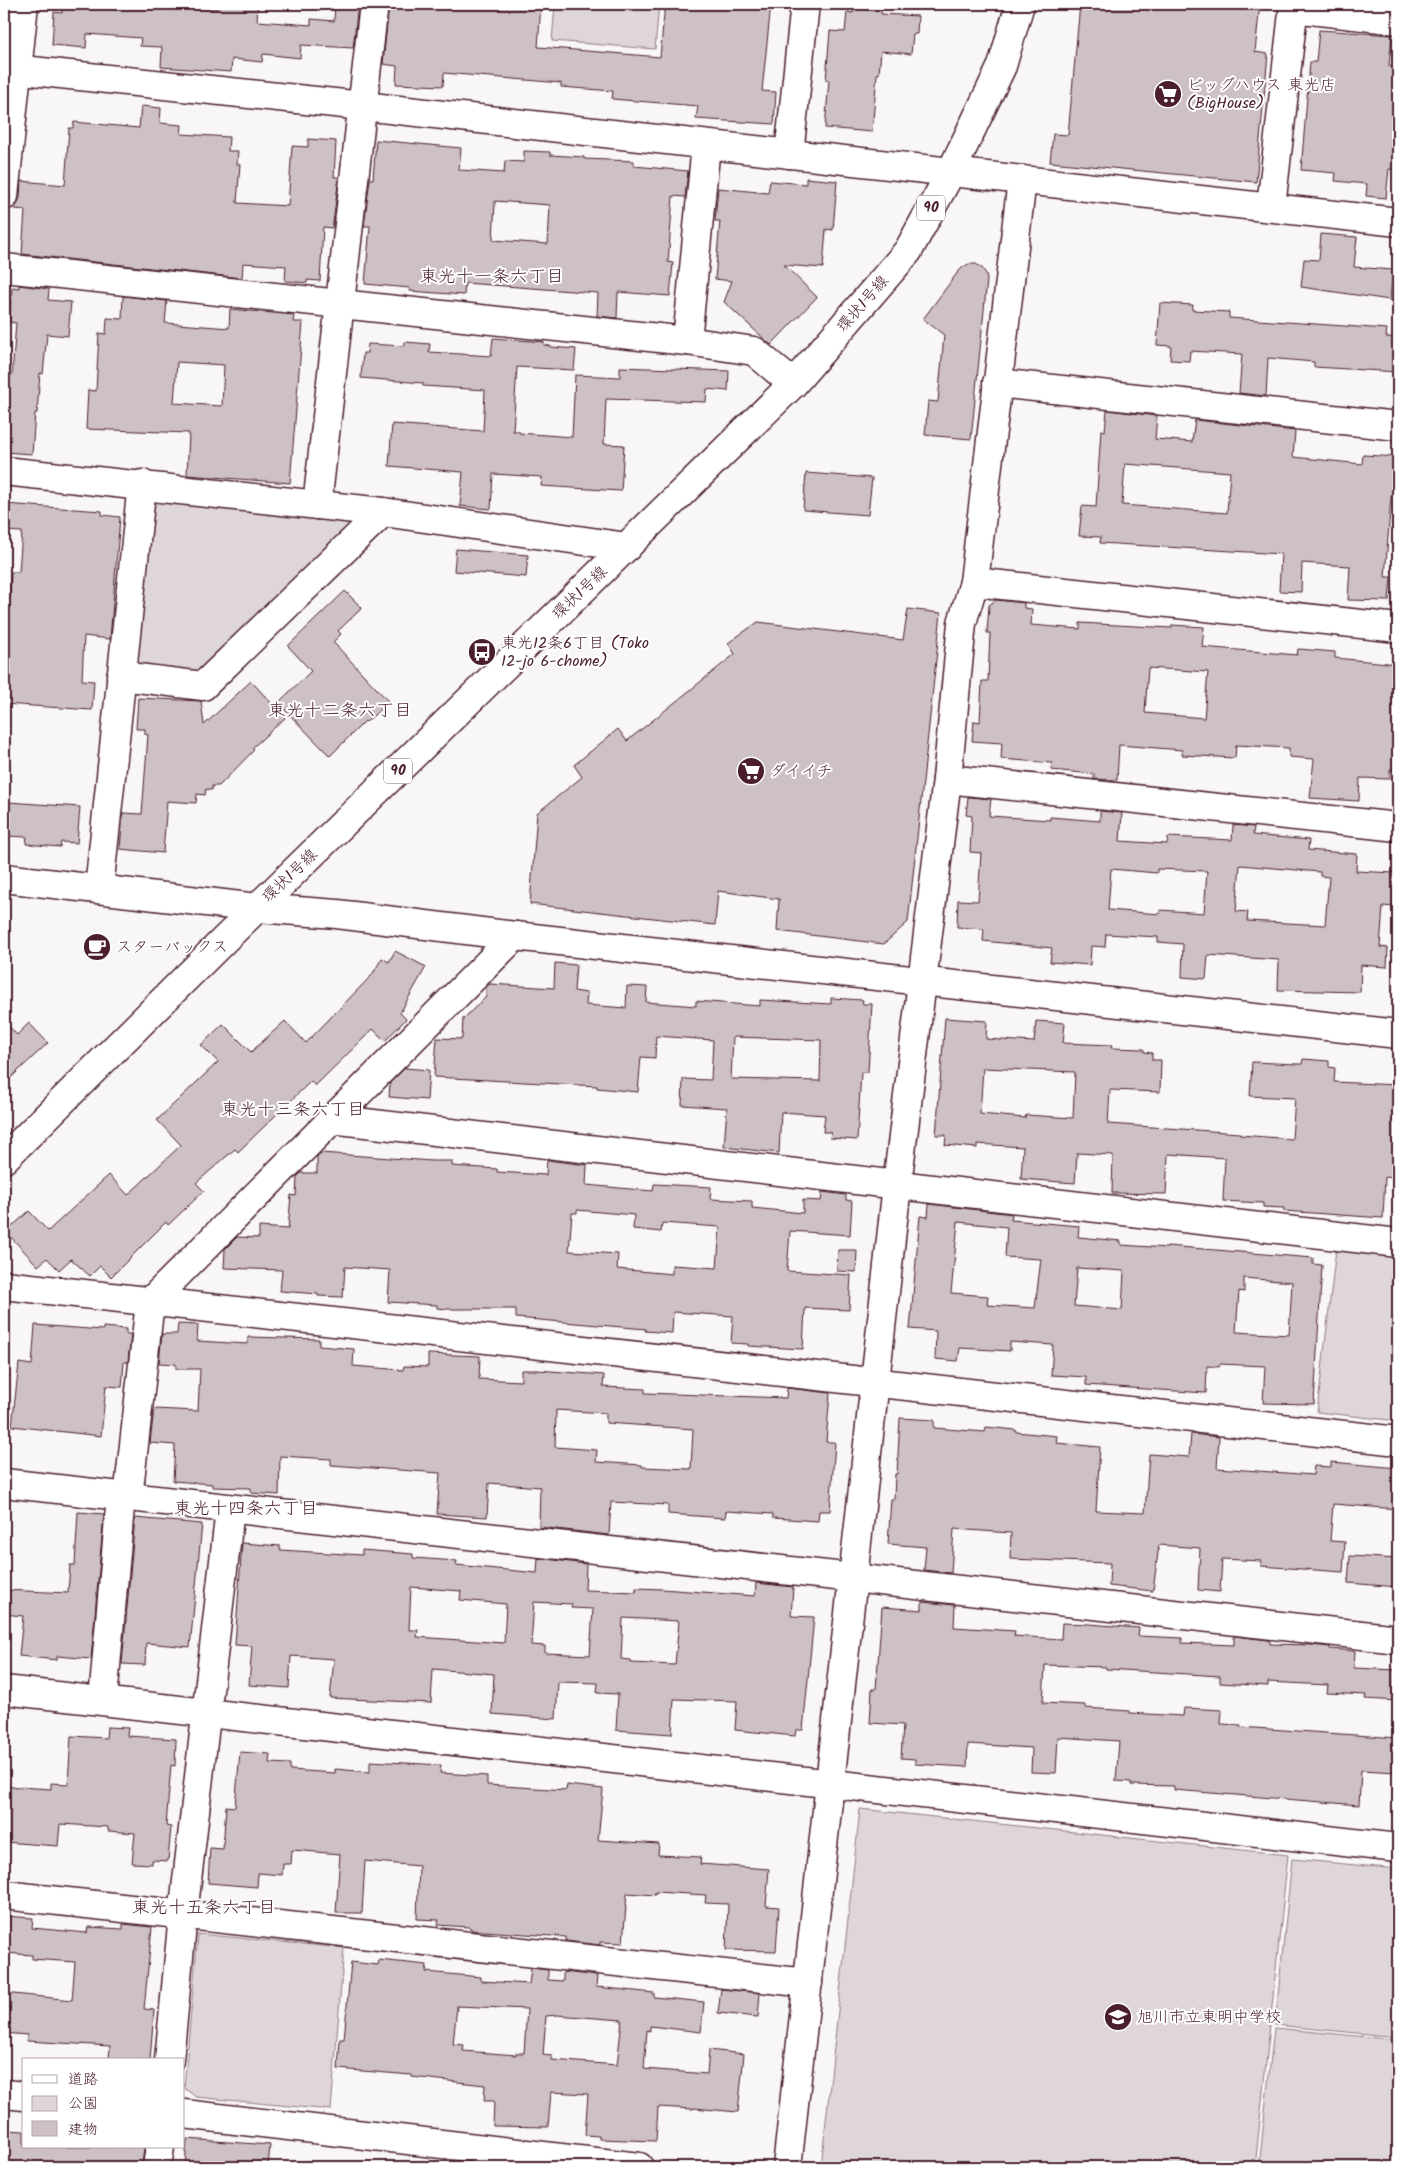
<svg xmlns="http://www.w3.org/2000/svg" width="1402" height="2171" viewBox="0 0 1402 2171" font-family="Kalam,'Klee One',sans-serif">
<rect width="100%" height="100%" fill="#f8f6f7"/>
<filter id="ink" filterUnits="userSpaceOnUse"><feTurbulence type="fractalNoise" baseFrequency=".02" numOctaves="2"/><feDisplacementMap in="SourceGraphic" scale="10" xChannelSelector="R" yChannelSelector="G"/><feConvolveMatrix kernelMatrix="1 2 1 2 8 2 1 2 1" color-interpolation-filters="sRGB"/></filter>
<g filter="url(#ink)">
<!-- green -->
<g fill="#ded6d9" stroke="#947a82">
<polygon points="555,4 659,4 655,49 552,41"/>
<polygon points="142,484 383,512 203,686 121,676"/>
<polygon points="1336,1249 1398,1255 1398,1421 1317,1412"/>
<polygon points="860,1809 1288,1855 1255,2167 1218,2167 1183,2164 1182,2167 821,2167"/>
<polygon points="1292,1859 1398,1869 1398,2037 1275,2025"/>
<polygon points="198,1934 344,1948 331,2110 196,2097 184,2088"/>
<polygon points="1274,2028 1398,2040 1398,2167 1259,2167"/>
</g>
<!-- building -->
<g fill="#cdc1c4" stroke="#4a1f2b" fill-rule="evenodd">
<polygon points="62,4 144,6 144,4 158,4 217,9 217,4 258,4 257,21 311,25 311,19 334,21 335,4 358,4 353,48 301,45 300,58 263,54 262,62 232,59 231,72 161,67 162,47 140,46 141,38 87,34 86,48 52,45 54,12 62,13"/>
<polygon points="389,4 457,8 457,4 541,4 538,47 660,57 665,4 771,4 762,91 776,92 774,124 696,119 698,106 612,99 613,91 561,87 561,83 444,73 443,86 396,84 397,66 383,64"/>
<polygon points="854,4 882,4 881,14 918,16 917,34 913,34 911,54 881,51 879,74 877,74 872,132 825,128 829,80 826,80 830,31 845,32 847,12 853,13"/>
<polygon points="1080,4 1260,4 1255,52 1268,54 1256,182 1050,162 1053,134 1068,135"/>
<polygon points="1319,30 1392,35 1389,66 1398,66 1398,169 1389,169 1386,198 1366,196 1367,184 1335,181 1336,173 1301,170 1310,62 1316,62"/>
<polygon points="141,106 161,108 160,123 182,125 181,134 229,137 228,151 238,151 237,164 240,164 237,203 288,206 292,146 308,147 308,139 336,141 334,177 339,177 333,223 332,228 323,227 320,281 307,280 307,283 285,281 286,266 243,263 242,278 22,254 25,210 15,209 20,198 21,181 65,185 69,128 73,128 74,122 139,128"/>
<path d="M376 140 461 148 459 170 504 173 505 161 524 162V151L550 152V155L584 157V159L634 161V166L688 171 685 197 673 196 668 262 673 263 670 296 618 292 617 318 597 316 598 293 465 283 464 295 410 291V288L365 284 370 226H364L370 179H373ZM495 201 550 205 548 244 493 240Z"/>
<polygon points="806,178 837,181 833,230 826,229 823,268 784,265 817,297 771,345 724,302 732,281 715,279 720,221 715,221 718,188 768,193 770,181 806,184"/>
<polygon points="1321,234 1357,237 1354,267 1393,270 1390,300 1301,287 1304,259 1319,260"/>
<polygon points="969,264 976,264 982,268 986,274 987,280 971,439 925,435 928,401 938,402 944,335 923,319 958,272 963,267"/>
<polygon points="19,285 49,289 48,300 71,302 68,336 47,334 43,374 40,373 37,413 35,413 32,454 4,452 4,392 6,393 7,375 12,375 16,323 9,322 12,287 19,288"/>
<path d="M123 296 167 301 165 323 229 328 230 309 294 315 293 322H303L290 483 187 475 189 433 86 429 88 390 96 391 99 333 106 334 107 318 122 319ZM177 362 224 365 222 406 174 403Z"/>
<polygon points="1160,303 1193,305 1192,310 1229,312 1229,318 1387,329 1386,337 1398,338 1398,372 1314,367 1314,362 1268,358 1266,396 1239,393 1242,354 1190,351 1189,361 1170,360 1171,346 1157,345"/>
<polygon points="493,338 544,342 544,345 550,346 550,347 576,349 574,370 517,367 513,431 519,431 519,433 572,437 575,375 620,377 620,367 729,371 728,391 707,389 706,402 606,399 604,444 624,445 621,491 541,486 542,477 493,474 491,509 460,506 463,472 389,466 392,424 483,431 485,390 423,386 423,383 361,378 363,353 367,353 368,344 405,346 405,342 430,344 429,352 491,356"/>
<path d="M1107 410 1157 416 1155 439 1192 442 1195 420 1295 431 1293 457 1362 464 1363 455 1398 457 1396 497H1391L1385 577H1391L1389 601 1348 600 1350 566 1302 563 1301 592 1279 591 1281 554 1100 543 1101 537 1079 536 1082 506 1096 507 1101 430 1105 431ZM1125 464 1230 472 1227 513 1122 505Z"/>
<polygon points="806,473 872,478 868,515 803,510"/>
<polygon points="4,504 102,511 102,515 120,517 110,639 84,636 82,680 94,681 92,710 4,704 4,616 7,616 7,611 9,611 11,572 19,572 22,532 4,531"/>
<polygon points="456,549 528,555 526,577 454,571"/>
<polygon points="345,591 362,608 338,631 341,634 333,642 389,702 366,722 365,721 330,756 278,703 311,671 288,646"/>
<path d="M996 600 1024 603V608L1032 609 1031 625 1080 629V623L1172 628V625L1204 627 1202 647 1297 655 1298 649 1335 652V658L1398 664V770L1390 769V779L1360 778 1359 801 1310 798 1314 759 1289 757V748L1236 745 1235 758 1182 755V750L1119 745 1117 780 1094 779V774L1051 770 1052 763 1001 759 1002 743 972 741 974 721 980 722 982 681H988L990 633H987L989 605ZM1148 668 1208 672 1204 718 1145 713Z"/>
<polygon points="908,609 941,613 908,922 884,944 777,931 779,899 718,891 715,925 530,904 537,813 582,777 574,765 618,729 627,741 735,654 728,643 758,622 903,640"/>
<polygon points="251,681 285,718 252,748 254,750 219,786 212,786 212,790 206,789 205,795 197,794 196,803 167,801 163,853 120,849 123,813 142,814 148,735 145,734 145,729 136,729 138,698 201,701 204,725"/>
<path d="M968 797 991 799 989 816 1050 820V817L1100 821V811L1122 813 1120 841 1167 844 1168 837 1232 840 1233 825 1254 827 1253 835 1309 840 1308 850 1357 854 1356 871 1395 873 1393 907 1383 906 1380 947 1388 948 1387 967 1361 965 1360 992 1278 990 1279 960 1208 955 1206 979 1182 977 1183 944 1158 942V937L1106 934 1105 947 1091 946 1090 965 1050 962 1052 948 983 941 984 929 957 927 958 900 978 901 981 853 970 852 972 816 966 815ZM1240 865 1320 872V876L1329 877 1325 925 1247 921 1248 912 1236 911ZM1111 869 1157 873V869L1207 871 1204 913 1160 910V914L1108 910Z"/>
<polygon points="8,802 80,807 77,843 61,842 60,847 26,844 27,837 5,836"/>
<polygon points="395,951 426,967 400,1013 406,1019 385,1041 373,1029 315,1086 311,1081 238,1152 235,1149 196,1183 204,1191 168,1225 166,1222 111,1277 100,1266 90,1276 71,1259 59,1270 47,1258 38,1266 6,1232 29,1211 48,1231 109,1175 128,1195 181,1145 157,1120 218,1062 201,1045 223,1024 251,1052 285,1021 306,1043 372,975 382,958 389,962"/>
<path d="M555 963 576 965 574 991 587 993 586 1005 626 1008 627 986 647 987 646 1002 696 1006V1001L760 1006V1000L831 1004V998L863 1000 862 1004H872L868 1072H861L857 1140 830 1138 831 1132H823L825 1115 781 1112 779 1153 724 1147 727 1108 682 1105 683 1079 711 1080 713 1040 656 1036 655 1058 641 1057 638 1092 597 1088V1086L434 1077 437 1038 462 1039 463 1019 486 997V987L490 984 554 988ZM733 1037 821 1040 820 1081 731 1079Z"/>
<path d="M945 1018 987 1021 986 1039 1034 1042 1036 1021 1065 1023 1063 1043 1112 1045 1111 1048 1144 1049V1052L1152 1053V1060H1161L1160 1092 1110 1090 1108 1124 1240 1133V1135L1292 1139 1295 1098 1250 1096 1252 1062 1297 1064H1302L1303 1059 1329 1061V1067L1335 1068 1334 1082 1398 1085V1178L1385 1177 1383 1218 1284 1211V1208L1263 1207V1203L1223 1201 1225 1158 1168 1154 1166 1194 1112 1193 1113 1155 1077 1153 1075 1183 1021 1179 1023 1147 977 1144V1148L945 1145 946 1135H936ZM983 1068 1075 1072 1073 1118 1026 1115 1025 1118 980 1114Z"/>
<polygon points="4,1021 17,1035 29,1023 48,1043 4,1084"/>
<polygon points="405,1068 429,1070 427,1100 389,1097 390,1083"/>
<path d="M321 1153 432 1161H452V1166L497 1169V1172L546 1175 547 1160 587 1165 586 1185 653 1191 654 1184 711 1187 710 1199 752 1201V1208L803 1213V1200L821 1201 822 1192 846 1195V1200L852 1201 850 1235 790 1231 787 1271 851 1275 849 1310 805 1308 803 1349 748 1346V1344L731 1343 733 1316 673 1312 672 1333 645 1331 646 1329 516 1318V1309H448L437 1308V1305L388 1302 390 1270 345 1267 343 1297 318 1296V1294L280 1291 282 1270 224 1268 225 1249 237 1237 259 1238V1227L288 1229 291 1195 296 1196 297 1177 301 1173H317V1156ZM577 1210 634 1215 633 1229 661 1232 662 1223 720 1227 717 1268 672 1265V1274L617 1269 618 1254 569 1251 572 1213H577Z"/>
<path d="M929 1204 1012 1214 1011 1220 1079 1226 1078 1237 1121 1241V1245L1167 1248V1246L1313 1258V1264L1322 1265 1314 1404 1263 1403 1265 1366 1220 1364 1219 1367 1207 1366 1206 1393 1086 1385V1377L1051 1375 1053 1345 1010 1342V1351L960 1348 958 1361 935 1359 936 1331 910 1329 920 1216 928 1217ZM958 1222 1007 1227 1005 1257 1041 1259 1035 1308 987 1305 988 1296 951 1293ZM1077 1268 1124 1271 1122 1310 1074 1306ZM1244 1278 1292 1282 1289 1335 1236 1332 1239 1291 1244 1292Z"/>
<polygon points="838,1250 857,1250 856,1272 837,1271"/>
<path d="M178 1324 198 1325 197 1341 248 1344V1337L319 1339V1346L354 1349 353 1366 403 1370 404 1366 428 1367V1354L480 1356 479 1379 521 1381V1370H537L604 1375 603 1387 645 1389V1393L786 1398 787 1388 830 1393 826 1442H835L830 1511H819L818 1521 773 1518V1514L726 1511 725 1518 668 1514V1505L611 1502 609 1535 539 1527 540 1487 489 1483 487 1517 437 1514 440 1473 331 1465V1459L280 1456 279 1495 251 1493V1488L212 1487V1484L173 1481 175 1445 150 1443 154 1409 198 1411 200 1369H176V1364L159 1363 162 1334H177ZM556 1410 606 1413V1423L693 1429 691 1469 642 1467V1465L596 1462 597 1450 555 1447Z"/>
<polygon points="35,1325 103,1330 103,1327 126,1329 126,1334 131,1334 128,1362 124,1362 122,1387 106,1386 101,1436 12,1426 19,1363 32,1365"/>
<polygon points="900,1418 934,1420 934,1428 985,1432 986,1427 1016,1430 1016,1432 1057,1436 1056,1443 1100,1447 1096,1511 1145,1513 1149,1454 1189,1457 1191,1434 1219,1437 1217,1468 1313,1475 1314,1466 1331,1467 1331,1462 1398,1468 1398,1509 1333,1504 1330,1541 1345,1542 1343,1572 1261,1566 1261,1561 1222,1559 1220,1592 1198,1590 1200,1548 1159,1545 1153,1591 1109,1586 1110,1563 1010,1559 1011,1533 954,1529 951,1573 924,1570 926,1547 888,1544 891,1499 894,1499 895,1474 897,1474"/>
<polygon points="78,1512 104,1514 91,1659 57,1656 57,1660 19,1656 23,1616 4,1614 4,1590 68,1593 70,1565 75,1565"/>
<polygon points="135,1518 202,1524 190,1647 146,1643 145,1665 122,1664"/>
<path d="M242 1543 280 1546V1550L362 1555V1550L413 1554V1558L457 1561 456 1565 537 1573 538 1558 586 1564 585 1590 636 1592V1588L662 1589 755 1596 756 1583 793 1587 791 1616 814 1617 803 1730H796L795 1736 735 1730 737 1701 674 1699 672 1734 616 1730 618 1694 597 1693 598 1683 558 1682 556 1719 492 1714 494 1674 433 1669 431 1703 330 1698 334 1659 291 1656 289 1688 249 1685 252 1646 235 1645ZM411 1587 461 1591 460 1600 506 1604 504 1643 417 1637 418 1630H409ZM534 1602 572 1604 571 1608 593 1609 590 1655 545 1653V1646L531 1645ZM623 1618 679 1621 675 1665 631 1663V1660L621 1659Z"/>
<polygon points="1350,1556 1398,1559 1398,1587 1348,1583"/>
<polygon points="922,1602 955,1605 954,1627 1015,1631 1014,1636 1061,1639 1062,1623 1089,1624 1139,1628 1138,1636 1182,1638 1182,1643 1234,1645 1234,1636 1268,1640 1270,1641 1270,1644 1311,1645 1330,1647 1330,1649 1355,1651 1354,1668 1398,1670 1398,1701 1365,1699 1366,1695 1327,1693 1328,1685 1268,1682 1268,1686 1220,1683 1220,1676 1106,1669 1106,1667 1045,1665 1043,1703 1085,1705 1085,1708 1130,1711 1130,1713 1183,1716 1184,1708 1222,1710 1221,1724 1241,1725 1240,1727 1398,1738 1398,1772 1361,1770 1359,1805 1174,1790 1174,1786 1131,1785 1131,1782 1116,1781 1119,1741 1058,1737 1056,1773 1031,1772 1032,1748 968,1744 967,1767 915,1764 915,1759 901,1758 903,1725 870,1723 872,1689 876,1689 882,1607 922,1610"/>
<polygon points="107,1727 128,1728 127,1736 176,1739 175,1766 171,1765 166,1826 171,1827 168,1861 152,1860 152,1864 132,1863 135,1833 108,1831 108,1827 60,1824 58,1846 4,1842 4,1786 51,1789 51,1783 68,1784 71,1736 106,1738"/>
<polygon points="240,1752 270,1754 269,1763 290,1764 290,1770 335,1773 335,1769 370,1772 370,1761 441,1765 440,1773 487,1776 487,1785 566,1790 567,1785 603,1789 598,1840 659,1844 658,1855 701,1857 700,1864 769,1869 766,1906 779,1907 776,1951 726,1950 728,1904 705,1903 706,1895 655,1892 655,1895 627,1893 623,1943 600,1942 600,1945 566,1941 566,1937 471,1930 471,1928 468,1927 438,1925 439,1920 417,1919 419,1866 365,1861 362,1913 336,1913 340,1854 292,1850 291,1864 283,1864 282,1875 258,1873 257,1887 208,1883 210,1848 223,1849 226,1806 235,1807"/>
<polygon points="4,1916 33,1918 32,1928 87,1933 88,1927 123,1929 123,1924 152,1927 144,2009 154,2010 150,2060 109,2060 110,2046 27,2041 27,2035 4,2033 4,1993 72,2000 75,1962 32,1959 32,1955 4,1953"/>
<path d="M379 1960 427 1965 426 1972 481 1977V1981L529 1984 531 1968 548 1970V1980L563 1981V1972L597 1976 596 1987 654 1993V1997L704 2002 701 2032 650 2026V2031L647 2030 644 2069 707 2074 709 2050 744 2054 738 2112 693 2108V2109L658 2107 656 2141 599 2139V2136L585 2135 588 2094 551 2092 548 2127 493 2126 494 2101H484L485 2085 412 2077V2075L338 2069 340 2039H344L351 1962 378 1965ZM457 2006 527 2009 524 2053H516V2055L463 2051 464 2045 453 2044ZM557 2015 622 2020 617 2065 552 2060V2056L543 2055 546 2016Z"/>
<polygon points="721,1989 760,1993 758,2017 718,2013"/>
<polygon points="4,2130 24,2131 24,2147 144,2147 142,2167 4,2167"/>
<polygon points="187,2139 270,2145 268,2167 185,2167"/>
</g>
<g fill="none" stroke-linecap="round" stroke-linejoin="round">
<defs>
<g id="minor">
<polyline points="1293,8 1398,20"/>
<polyline points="4,68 363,106 1398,222"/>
<polyline points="789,154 805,4"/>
<polyline points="4,196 24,4"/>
<polyline points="1271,207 1294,4"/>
<polyline points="4,268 687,341 754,351 793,384"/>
<polyline points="687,341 706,145"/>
<polyline points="997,383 1398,426"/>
<polyline points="4,471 383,512 627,547"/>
<polyline points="317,505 374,4"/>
<polyline points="974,582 1398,628"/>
<polyline points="121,676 203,686 383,512"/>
<polyline points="947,779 1398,827"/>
<polyline points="4,878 257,908 337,914 515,936 1398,1034"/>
<polyline points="99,889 142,484"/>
<polyline points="331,1119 1398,1243"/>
<polyline points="4,1285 1398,1441"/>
<polyline points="4,1483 1398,1639"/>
<polyline points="128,1498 150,1302 515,936"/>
<polyline points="4,1690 1398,1848"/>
<polyline points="103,1700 121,1496"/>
<polyline points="4,1895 808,1983"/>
<polyline points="169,2060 183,1915 230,1509"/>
<polyline points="4,2094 24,2096"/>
<polyline points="184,2114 639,2167"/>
<polyline points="157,2167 160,2147"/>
<polyline points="787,2167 897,1185 947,779 962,623 974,582 1022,180"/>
</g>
<polyline id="major" points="4,1159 223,941 793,384 908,251 951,172 1002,66 1020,4"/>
</defs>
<!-- minor casing -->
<use href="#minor" stroke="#4a1f2b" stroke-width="31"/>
<!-- major casing -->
<use href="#major" stroke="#4a1f2b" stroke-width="31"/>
<!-- minor -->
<use href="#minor" stroke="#fff" stroke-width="28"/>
<!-- major -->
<use href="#major" stroke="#fff" stroke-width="28"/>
</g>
</g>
<!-- icons -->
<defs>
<symbol id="supermarket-disc" viewBox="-11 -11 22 22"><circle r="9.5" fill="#4a1f2b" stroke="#fff"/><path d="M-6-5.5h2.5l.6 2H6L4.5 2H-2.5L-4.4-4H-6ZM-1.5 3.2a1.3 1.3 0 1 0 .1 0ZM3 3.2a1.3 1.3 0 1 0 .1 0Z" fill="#fff"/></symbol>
<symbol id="bus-disc" viewBox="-11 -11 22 22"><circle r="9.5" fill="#4a1f2b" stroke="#fff"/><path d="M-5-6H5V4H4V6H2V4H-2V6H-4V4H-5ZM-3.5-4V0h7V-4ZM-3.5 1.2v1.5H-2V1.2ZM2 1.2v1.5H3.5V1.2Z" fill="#fff"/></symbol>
<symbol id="cafe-disc" viewBox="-11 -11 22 22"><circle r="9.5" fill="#4a1f2b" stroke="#fff"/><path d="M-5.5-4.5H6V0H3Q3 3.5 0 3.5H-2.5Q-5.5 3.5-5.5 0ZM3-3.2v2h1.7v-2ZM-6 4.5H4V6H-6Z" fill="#fff"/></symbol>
<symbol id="school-disc" viewBox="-11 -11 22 22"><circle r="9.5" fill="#4a1f2b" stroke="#fff"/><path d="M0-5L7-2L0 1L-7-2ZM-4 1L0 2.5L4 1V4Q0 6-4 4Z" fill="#fff"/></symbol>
</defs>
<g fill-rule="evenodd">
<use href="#supermarket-disc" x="1152" y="78" width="32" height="32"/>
<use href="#bus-disc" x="466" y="636" width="32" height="32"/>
<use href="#supermarket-disc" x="735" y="755" width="32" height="32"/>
<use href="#cafe-disc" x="81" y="931" width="32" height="32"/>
<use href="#school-disc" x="1102" y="2001" width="32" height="32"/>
</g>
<g text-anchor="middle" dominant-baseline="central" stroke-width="4" stroke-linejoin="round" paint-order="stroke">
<!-- shield labels -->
<g fill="#fff" stroke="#80626b" stroke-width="1">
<rect x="917" y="195.5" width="28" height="25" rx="4"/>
<rect x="384" y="758.5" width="28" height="25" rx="4"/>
</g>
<g font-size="15" font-weight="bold" fill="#4a1f2b">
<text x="931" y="208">90</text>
<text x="398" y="771">90</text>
</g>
<!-- poi labels -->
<g font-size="16" fill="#4a1f2b" stroke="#fff" text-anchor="start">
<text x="1187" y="85">ビッグハウス 東光店<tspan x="1187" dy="18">(BigHouse)</tspan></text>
<text x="501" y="643">東光12条6丁目 (Toko<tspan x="501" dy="18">12-jo 6-chome)</tspan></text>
<text x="770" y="771">ダイイチ</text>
<text x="116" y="947">スターバックス</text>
<text x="1137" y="2017">旭川市立東明中学校</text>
</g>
<!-- street labels -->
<g font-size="16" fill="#4a1f2b" stroke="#fff">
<text transform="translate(863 304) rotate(-49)">環状1号線</text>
<text transform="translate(580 593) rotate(-44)">環状1号線</text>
<text transform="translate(290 876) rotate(-44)">環状1号線</text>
</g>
<!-- neighbourhood labels -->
<g font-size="18" fill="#4a1f2b" stroke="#fff">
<text x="492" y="277">東光十一条六丁目</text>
<text x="340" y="711">東光十二条六丁目</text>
<text x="293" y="1110">東光十三条六丁目</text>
<text x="246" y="1509">東光十四条六丁目</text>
<text x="204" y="1908">東光十五条六丁目</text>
</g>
</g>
<!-- margin -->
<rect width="1402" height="2171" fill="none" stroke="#fff" stroke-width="20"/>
<rect x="10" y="10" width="1382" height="2151" fill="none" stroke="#4a1f2b" stroke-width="2" filter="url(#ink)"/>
<!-- legend -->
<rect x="22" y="2058" width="162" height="90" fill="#ffffff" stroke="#b7a5aa"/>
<rect x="32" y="2075" width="25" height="8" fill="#ffffff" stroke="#b7a5aa"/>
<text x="68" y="2084" font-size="15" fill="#4a1f2b">道路</text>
<rect x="32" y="2096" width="25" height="15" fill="#ded6d9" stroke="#b7a5aa"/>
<text x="68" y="2108" font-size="15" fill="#4a1f2b">公園</text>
<rect x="32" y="2121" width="25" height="15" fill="#cdc1c4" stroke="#b7a5aa"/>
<text x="68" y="2134" font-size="15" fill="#4a1f2b">建物</text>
</svg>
